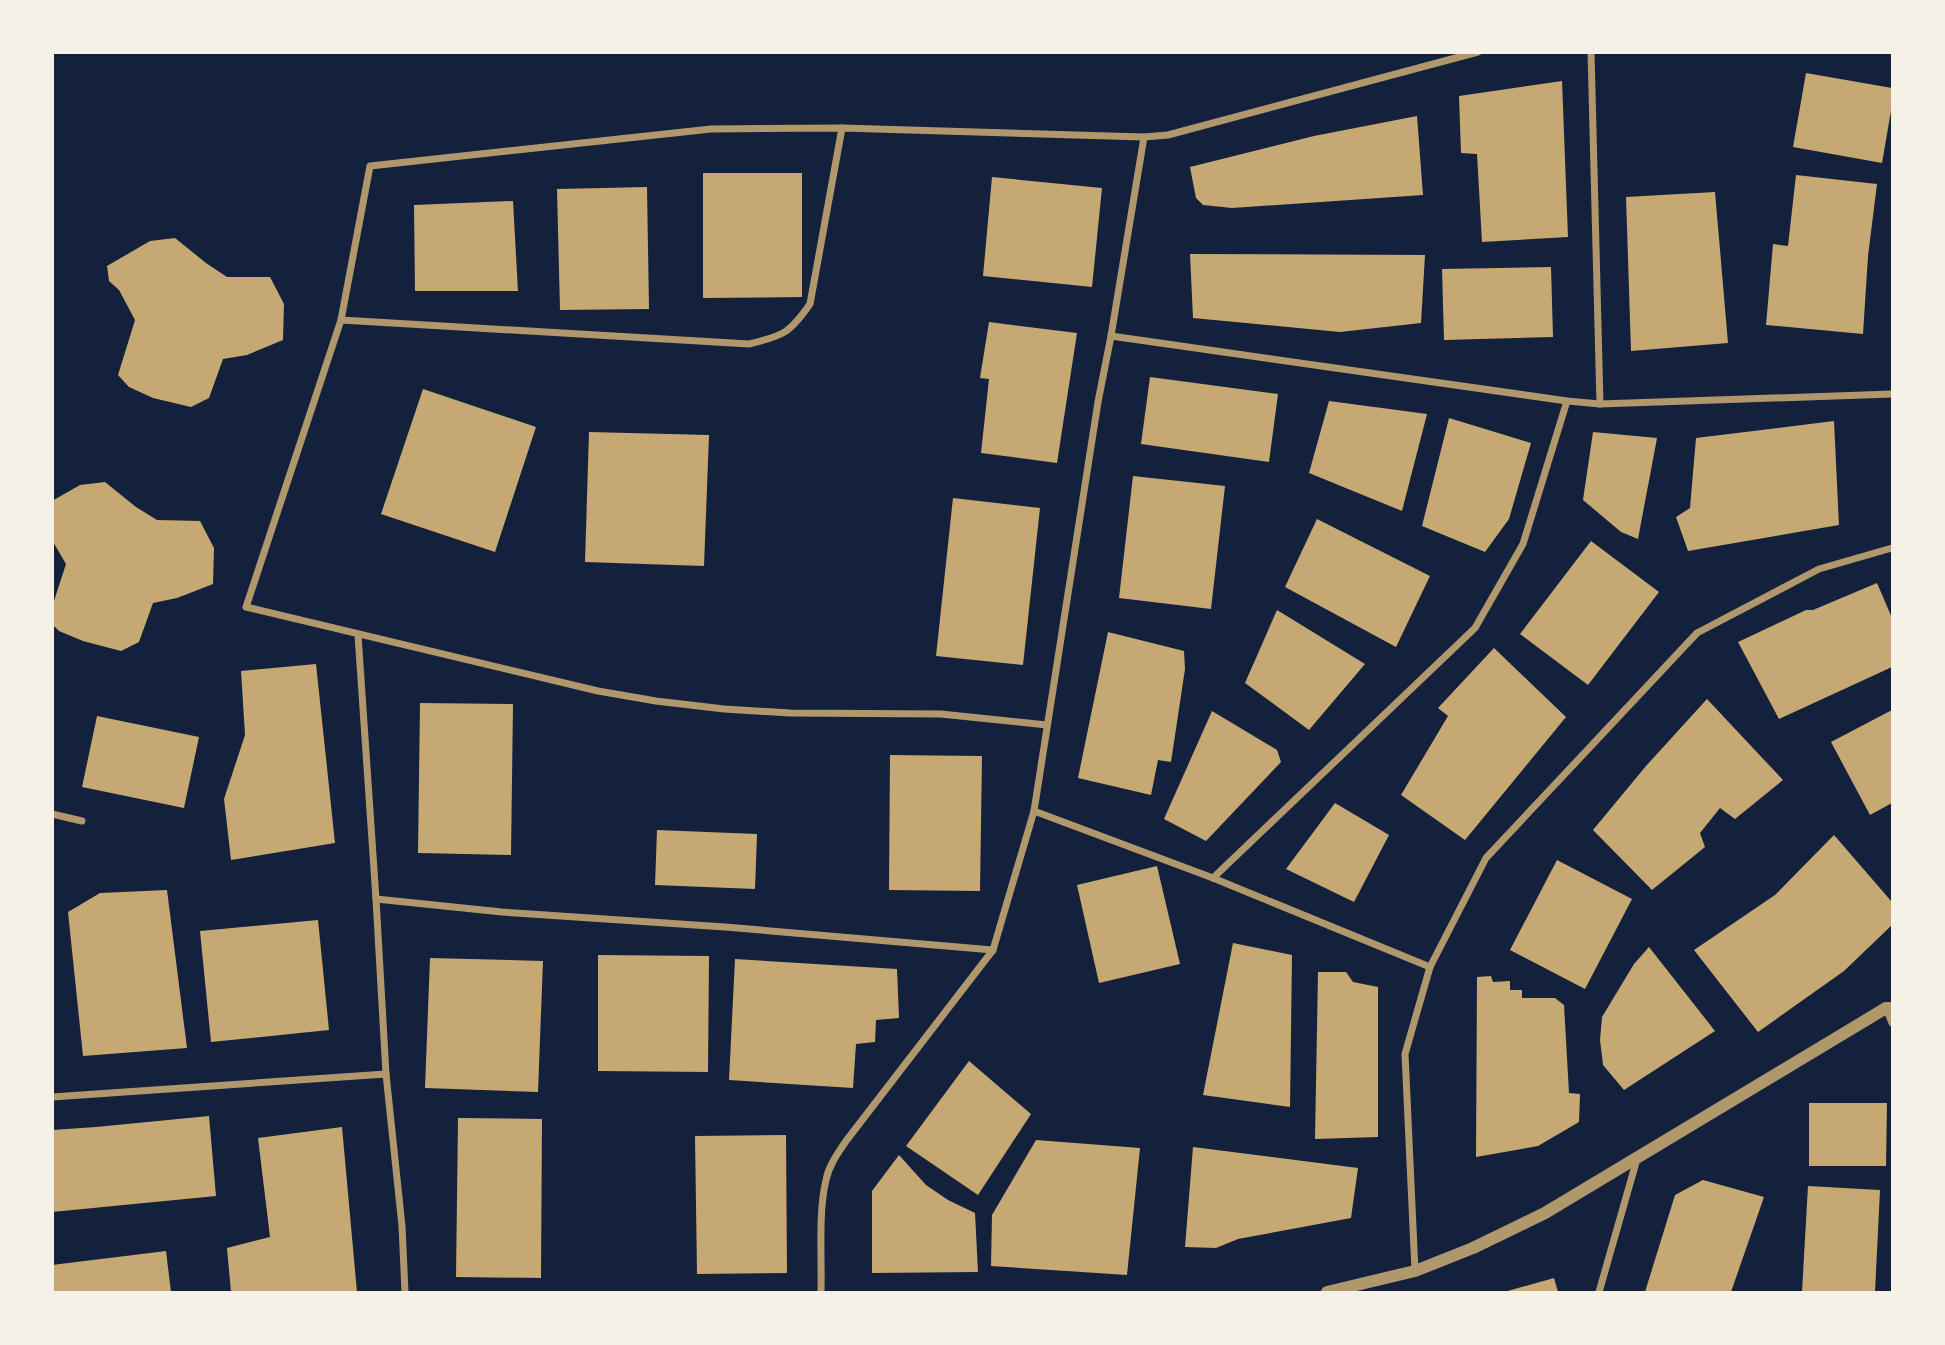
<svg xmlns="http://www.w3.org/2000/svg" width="1945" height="1345" viewBox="0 0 1945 1345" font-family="Montserrat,sans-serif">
<rect width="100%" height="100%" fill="#14213d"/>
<!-- building -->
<g fill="#c6a872">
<polygon points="1806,73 1892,88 1892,105 1882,163 1793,147"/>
<polygon points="1562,81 1568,237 1482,242 1477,154 1461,153 1459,96"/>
<polygon points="1417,116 1423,195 1232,208 1203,205 1196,198 1190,167 1314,136"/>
<polygon points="703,173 802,173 802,297 703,298"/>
<polygon points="1796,175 1877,184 1868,256 1863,334 1766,325 1773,244 1788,246"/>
<polygon points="992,177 1102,188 1092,287 983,276"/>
<polygon points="647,187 649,309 560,310 557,189"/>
<polygon points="1715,192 1728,343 1631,351 1626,197"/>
<polygon points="513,201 518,291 415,291 414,205"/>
<polygon points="175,238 206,263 227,277 270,277 284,304 283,340 247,355 223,359 209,398 191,407 153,398 129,387 118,375 135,320 119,290 109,281 107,266 150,241"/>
<polygon points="1190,254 1425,255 1421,323 1340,332 1193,318"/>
<polygon points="1551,267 1553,337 1444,340 1442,269"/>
<polygon points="989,322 1077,333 1057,463 981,453 989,379 980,378"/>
<polygon points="1150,377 1278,394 1269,462 1141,444"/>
<polygon points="423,389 536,427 495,552 381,514"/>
<polygon points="1329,401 1427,414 1402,511 1309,473"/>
<polygon points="1449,418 1531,443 1509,519 1485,552 1422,526"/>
<polygon points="1834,421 1839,525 1688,551 1676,517 1690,508 1696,438"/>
<polygon points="589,432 709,435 704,566 585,562"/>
<polygon points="1593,432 1657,438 1638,539 1621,532 1583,500"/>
<polygon points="1133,476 1225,486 1211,609 1119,598"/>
<polygon points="105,482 136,507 157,520 200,521 214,548 213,584 177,598 153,603 139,642 121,651 83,641 59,631 52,624 52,607 66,564 52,540 52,501 80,485"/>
<polygon points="953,498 1040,508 1023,665 936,656"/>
<polygon points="1317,519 1430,576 1396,647 1285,587"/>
<polygon points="1591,541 1659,592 1588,685 1520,634"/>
<polygon points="1877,583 1892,618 1892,667 1779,719 1738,642 1806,610 1813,610"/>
<polygon points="1277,610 1365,664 1309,730 1245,683"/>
<polygon points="1108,632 1184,651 1185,669 1171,762 1158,760 1151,795 1078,778"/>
<polygon points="1494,648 1566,717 1465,840 1401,795 1448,716 1438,708"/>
<polygon points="316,664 335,843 231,860 224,799 245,735 241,671"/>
<polygon points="1707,699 1783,780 1735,819 1720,808 1700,833 1705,847 1652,890 1593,830 1646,766"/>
<polygon points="420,703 513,704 511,855 418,853"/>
<polygon points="1892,710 1892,803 1870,815 1831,742"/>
<polygon points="1212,711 1277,750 1281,762 1206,841 1164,819"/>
<polygon points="97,716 199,737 184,808 82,787"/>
<polygon points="890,755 982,756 980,891 889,890"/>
<polygon points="1335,803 1389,835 1354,902 1286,869"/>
<polygon points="657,830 757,834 755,889 655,885"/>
<polygon points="1834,835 1892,902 1892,925 1844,971 1758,1032 1694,950 1775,895"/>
<polygon points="1557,860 1632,899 1585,989 1510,950"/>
<polygon points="1157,866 1180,964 1099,983 1077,885"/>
<polygon points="167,890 187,1048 83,1056 68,912 100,893"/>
<polygon points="318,920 329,1030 211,1042 200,931"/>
<polygon points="1233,943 1292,955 1290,1107 1203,1095"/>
<polygon points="1649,947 1715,1031 1624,1090 1603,1065 1600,1040 1602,1017 1634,964"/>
<polygon points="598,955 709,956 708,1072 598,1071"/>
<polygon points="430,958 543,961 538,1092 425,1088"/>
<polygon points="735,959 897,969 899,1018 876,1020 875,1042 856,1044 853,1088 729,1080"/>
<polygon points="1318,972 1346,972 1353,982 1378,987 1378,1137 1315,1139"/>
<polygon points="1491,976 1493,982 1510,981 1510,990 1522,990 1522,998 1555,998 1564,1005 1569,1093 1580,1094 1579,1122 1538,1146 1476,1157 1477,977"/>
<polygon points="969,1061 1031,1114 978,1195 906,1146"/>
<polygon points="1809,1103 1887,1103 1886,1166 1809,1166"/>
<polygon points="209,1116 216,1196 52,1212 52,1130 96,1127"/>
<polygon points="458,1118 542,1119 541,1278 456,1277"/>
<polygon points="342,1127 357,1292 231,1292 227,1248 270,1237 258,1138"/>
<polygon points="786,1135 787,1273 697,1274 695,1136"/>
<polygon points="1036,1140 1140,1148 1127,1275 991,1266 992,1215"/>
<polygon points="1193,1147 1358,1168 1351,1218 1238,1239 1216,1248 1185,1247"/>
<polygon points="899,1155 926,1185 948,1200 975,1213 978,1272 872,1273 872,1191"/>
<polygon points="1703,1180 1764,1197 1731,1292 1645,1292 1675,1195"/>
<polygon points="1808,1186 1880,1190 1875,1292 1802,1292"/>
<polygon points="166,1251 171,1292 52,1292 52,1265"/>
<polygon points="1554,1278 1558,1292 1504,1292"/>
</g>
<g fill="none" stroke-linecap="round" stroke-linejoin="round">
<!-- minor -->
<g stroke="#b1986c" stroke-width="7">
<polyline points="1591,52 1600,404"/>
<path d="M341 320 749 344C783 336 790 333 810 304L842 128"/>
<polyline points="1111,336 1567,401 1600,404 1892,394"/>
<polyline points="358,635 376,899 386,1074 402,1226 405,1292"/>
<polyline points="1047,725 941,714 790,713 724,709 656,701 598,691 246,607 341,320 370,166 711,129 842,128 1144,137 1168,135 1478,52"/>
<polyline points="1034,811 1213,878 1430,967"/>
<polyline points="52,814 82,821"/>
<polyline points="1213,878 1475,628 1523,544 1567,401"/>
<polyline points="376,899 502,912 725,927 993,950"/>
<polyline points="1886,1008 1892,1023"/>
<polyline points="52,1097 386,1074"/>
<polyline points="1415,1271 1405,1054 1430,967 1486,858 1697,633 1819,569 1892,548"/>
<path d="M821 1292C822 1259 818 1212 826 1180 829 1165 838 1153 846 1141L993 950 1034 811 1098 402 1111 336 1144 137"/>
<polyline points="1599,1292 1637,1159"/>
</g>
<!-- tertiary -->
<polyline stroke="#b1986c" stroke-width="12" points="1327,1292 1415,1271 1473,1248 1545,1213 1886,1008 1892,1008"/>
</g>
<!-- border -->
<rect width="1945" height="1345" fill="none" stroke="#f6f1e7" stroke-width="108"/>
</svg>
